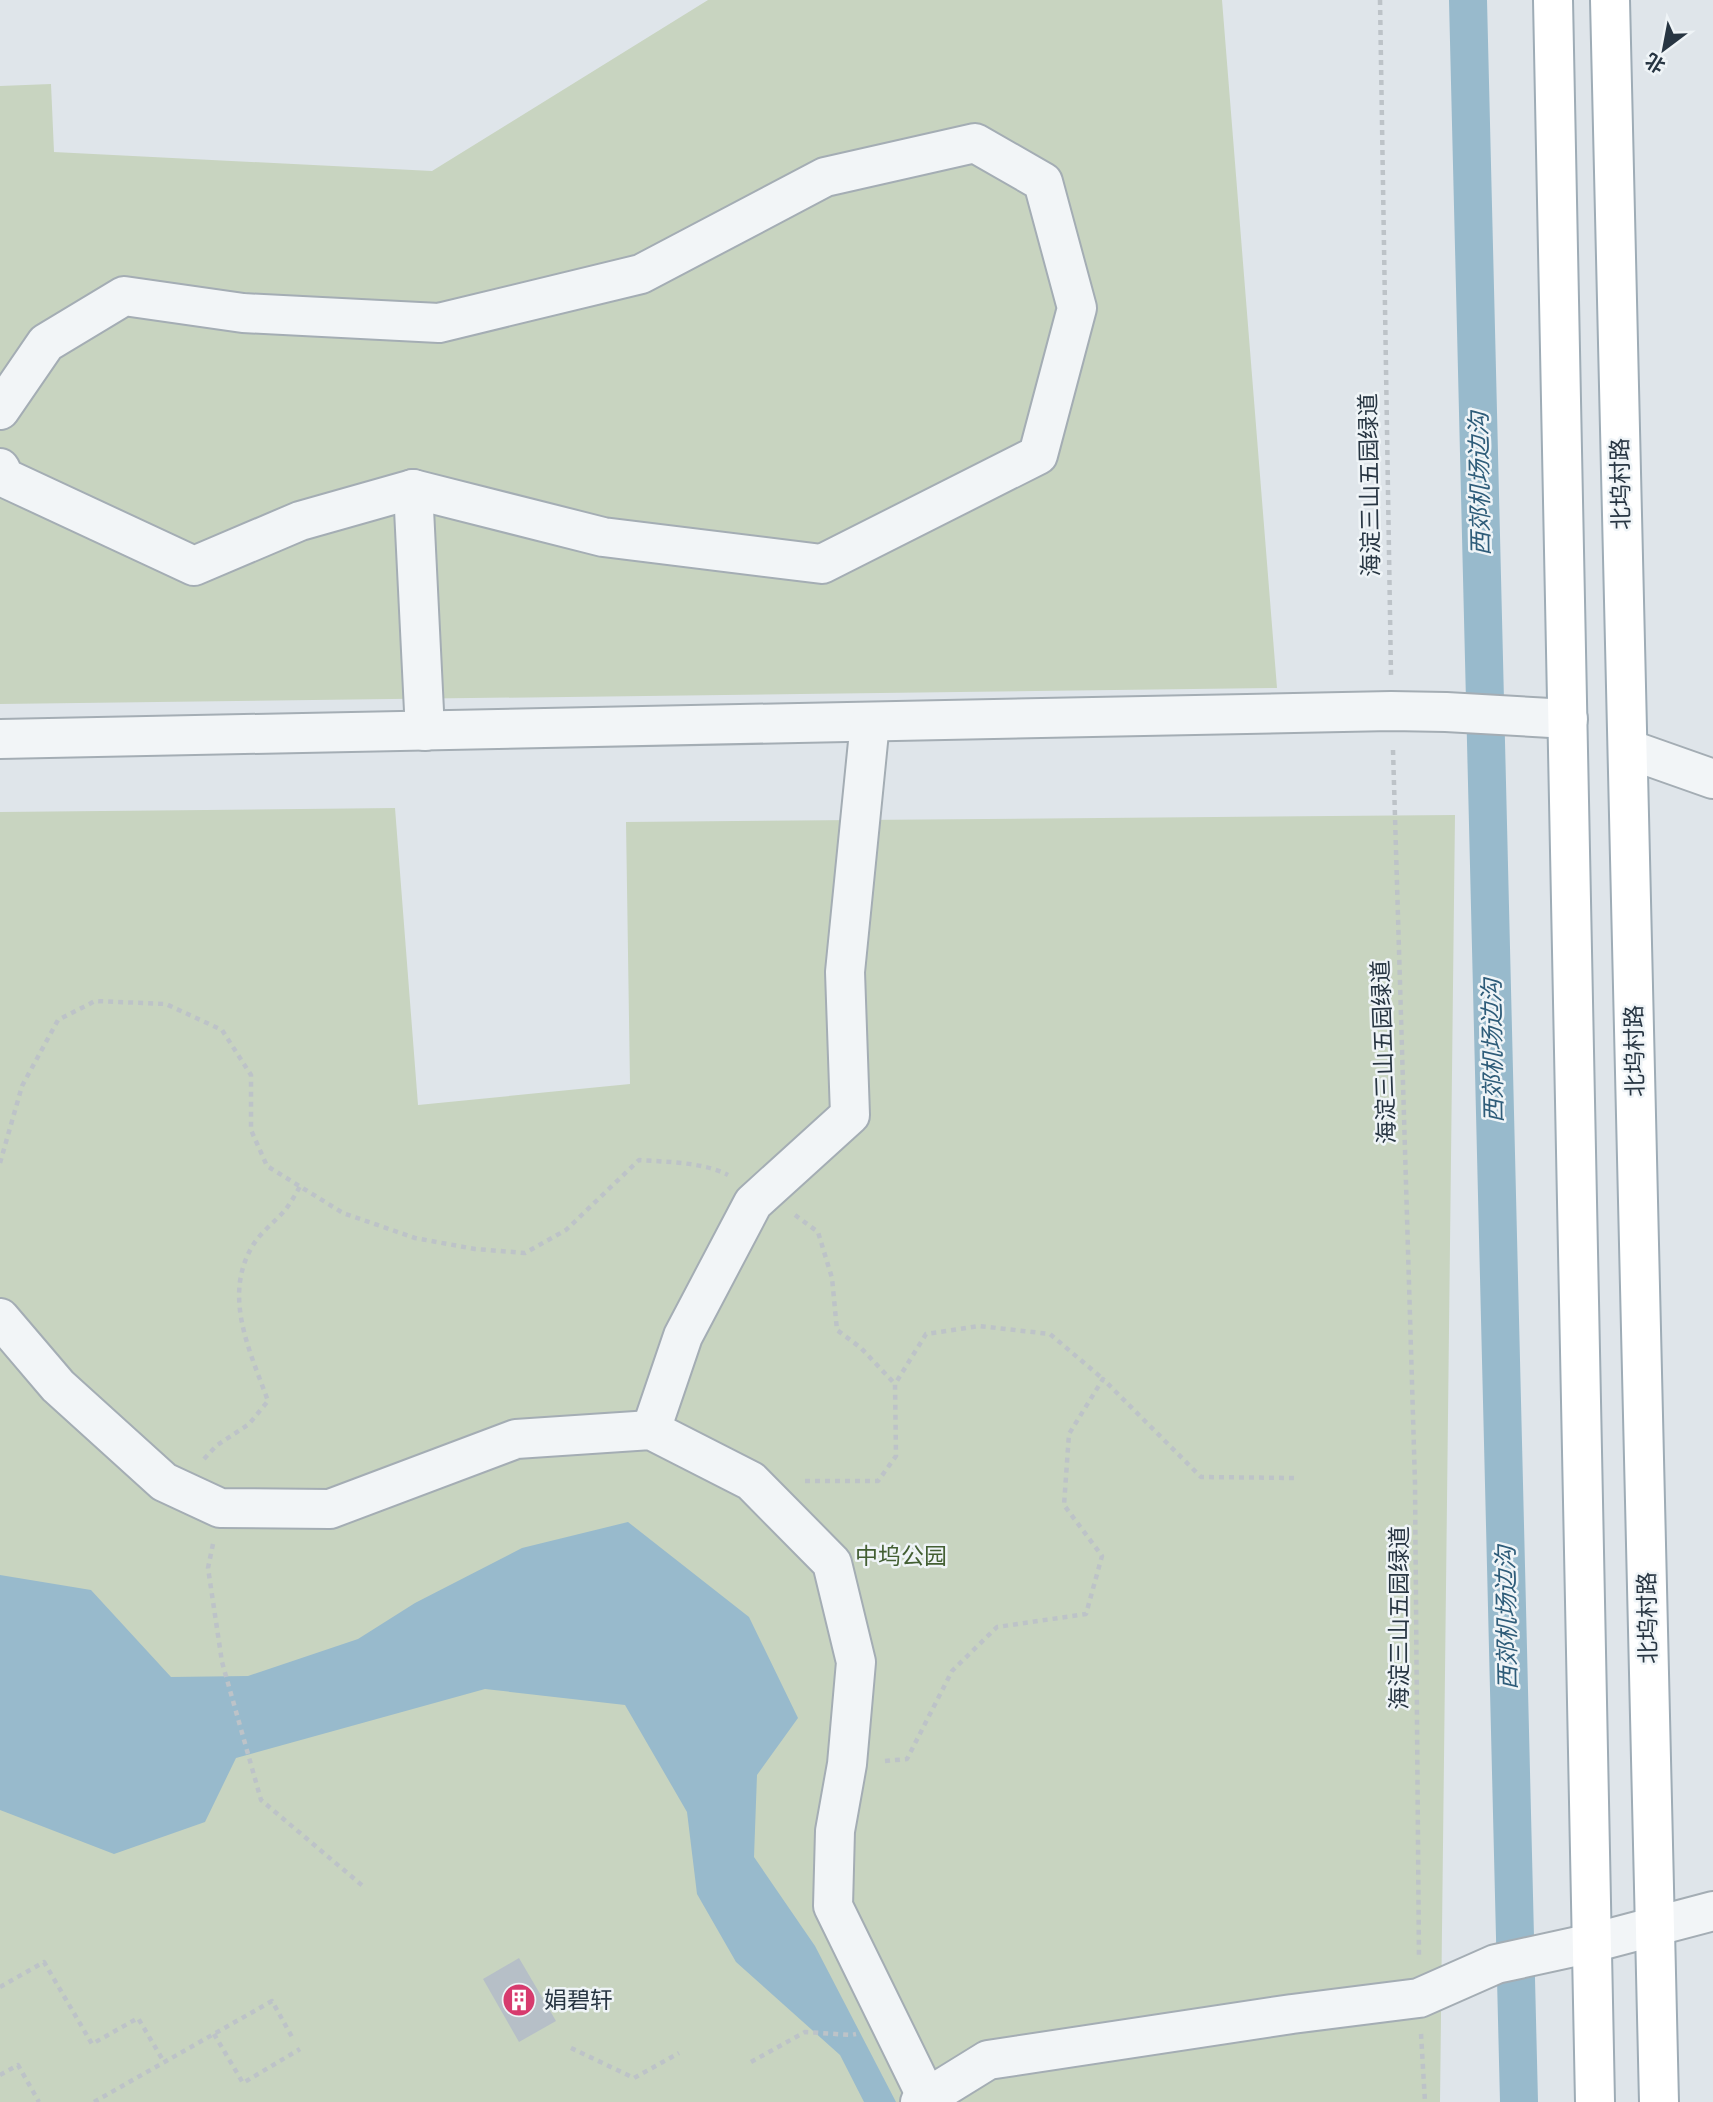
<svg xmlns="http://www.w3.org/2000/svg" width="1713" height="2102" viewBox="0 0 1713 2102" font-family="'Nunito Sans','Noto Sans SC',sans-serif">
<rect width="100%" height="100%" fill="#dfe5ea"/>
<!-- green -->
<g fill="#c8d4c0">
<polygon points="708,0 1222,0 1277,688 0,704 0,86 51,84 54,152 432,171"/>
<polygon points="395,808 418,1105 630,1084 626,822 1455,815 1440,2102 0,2102 0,812"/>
</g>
<!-- water -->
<polygon fill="#98bacc" points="628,1522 749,1617 798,1718 757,1775 754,1857 815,1946 896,2102 864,2102 840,2055 736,1962 697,1894 687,1812 625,1705 485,1689 236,1758 205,1822 114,1854 0,1810 0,1575 91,1590 171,1677 248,1676 358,1639 415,1603 522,1548"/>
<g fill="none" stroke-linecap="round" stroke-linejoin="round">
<!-- canal -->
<polyline stroke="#98bacc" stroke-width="38" points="1468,0 1519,2102"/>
</g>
<!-- building -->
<polygon fill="#b6bfc7" points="519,1958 556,2021 519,2042 483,1979"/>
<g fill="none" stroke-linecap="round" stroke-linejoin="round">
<defs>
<g id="minor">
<polyline points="0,410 46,343 124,296 243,313 439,323 641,274 825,177 975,143 1043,182 1077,308 1038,455 822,564 603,537 413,489 300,521 194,566 5,478 0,468"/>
<polyline points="413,489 425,731"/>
<polyline points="0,739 1391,711 1446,712 1568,719"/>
<polyline points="1628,749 1713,779"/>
<polyline points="0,1318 58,1386 164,1482 220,1508 330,1509 516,1439 651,1430 751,1481 832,1563 856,1662 847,1764 835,1831 833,1906 929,2102"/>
<polyline points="651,1430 683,1336 753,1203 850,1115 845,972 870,722"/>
<polyline points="920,2102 988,2060 1292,2014 1419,1998 1496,1964 1592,1943 1713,1911"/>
</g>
<g id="major">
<polyline points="1553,0 1595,2102"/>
<polyline points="1610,0 1659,2102"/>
</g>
</defs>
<!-- minor casing -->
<use href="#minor" stroke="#a4adb4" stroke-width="42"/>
<!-- major casing -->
<use href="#major" stroke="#9eacb6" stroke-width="42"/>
<!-- path -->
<g stroke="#bdc3c8" stroke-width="4.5" stroke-dasharray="5 5" stroke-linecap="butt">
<polyline points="1380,0 1391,675"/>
<polyline points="1393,750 1415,1483 1419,1959"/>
<path d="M0 1163 22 1086 58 1020 95 1001 166 1004 222 1030 251 1075V1130L267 1166 343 1213 415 1238 475 1249 525 1253 566 1230 639 1160C666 1162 703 1162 728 1175"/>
<polyline points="795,1215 818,1232 832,1278 837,1330 861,1348 895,1384"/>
<path d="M204 1459 216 1446 249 1424 268 1401C250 1351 222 1296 253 1245 261 1232 276 1221 286 1209 291 1202 296 1194 300 1186"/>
<polyline points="805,1481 878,1481 896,1456 895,1384 926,1334 979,1326 1050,1334 1103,1379"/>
<polyline points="213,1544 208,1568 222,1662 261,1800 364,1887"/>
<polyline points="885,1761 907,1759 952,1671 997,1627 1086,1614 1102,1556 1064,1505 1069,1434 1103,1379 1201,1477 1295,1478"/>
<polyline points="0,1987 44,1962 92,2044 138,2018 164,2062"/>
<polyline points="214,2034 243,2083 300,2049"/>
<polyline points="1421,2034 1425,2102"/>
<polyline points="571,2048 634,2078 679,2053"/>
<polyline points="751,2062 805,2032 851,2035 856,2034"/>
<polyline points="0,2075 18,2065 39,2102"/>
<polyline points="94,2102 272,2001 292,2037"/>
</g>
<!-- minor -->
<use href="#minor" stroke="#f2f5f7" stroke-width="38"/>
<!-- major -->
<use href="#major" stroke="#fff" stroke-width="38"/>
</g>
<!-- icons -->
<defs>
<symbol id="building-disc" viewBox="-11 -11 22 22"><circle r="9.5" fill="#d73b6e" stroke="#eff4f7"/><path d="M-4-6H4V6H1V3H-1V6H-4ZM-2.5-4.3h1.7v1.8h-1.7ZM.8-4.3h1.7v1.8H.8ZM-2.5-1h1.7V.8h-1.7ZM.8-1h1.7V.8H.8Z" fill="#fff"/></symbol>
</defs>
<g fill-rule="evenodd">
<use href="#building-disc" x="500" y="1981" width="38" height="38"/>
</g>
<g text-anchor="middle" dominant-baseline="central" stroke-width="5" stroke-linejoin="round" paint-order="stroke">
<!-- street labels -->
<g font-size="23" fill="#273542" stroke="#eff4f7">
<text transform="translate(1621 484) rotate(-91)">北坞村路</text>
<text transform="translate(1370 485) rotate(-91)">海淀三山五园绿道</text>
<text transform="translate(1635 1051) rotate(-91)">北坞村路</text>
<text transform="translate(1384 1052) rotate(-92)">海淀三山五园绿道</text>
<text transform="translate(1399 1618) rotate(-90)">海淀三山五园绿道</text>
<text transform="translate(1648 1618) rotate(-91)">北坞村路</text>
</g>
<!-- park labels -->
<g font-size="23" fill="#435f33" stroke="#eff4f7">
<text x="901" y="1556">中坞公园</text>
</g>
<!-- poi labels -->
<g font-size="23" fill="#273542" stroke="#eff4f7" text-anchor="start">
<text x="544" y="2000">娟碧轩</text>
</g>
<!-- water labels -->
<g font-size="24" font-style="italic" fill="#2e5c79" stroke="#eff4f7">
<text transform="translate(1480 484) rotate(-91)">西郊机场边沟</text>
<text transform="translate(1493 1051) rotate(-91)">西郊机场边沟</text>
<text transform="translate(1507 1618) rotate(-91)">西郊机场边沟</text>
</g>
</g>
<!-- north arrow -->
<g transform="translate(1664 49) rotate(212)" stroke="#eff4f7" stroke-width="5" paint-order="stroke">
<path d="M0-5L12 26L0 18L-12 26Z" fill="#273542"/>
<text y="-10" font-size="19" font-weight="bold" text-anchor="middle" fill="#273542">北</text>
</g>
</svg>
